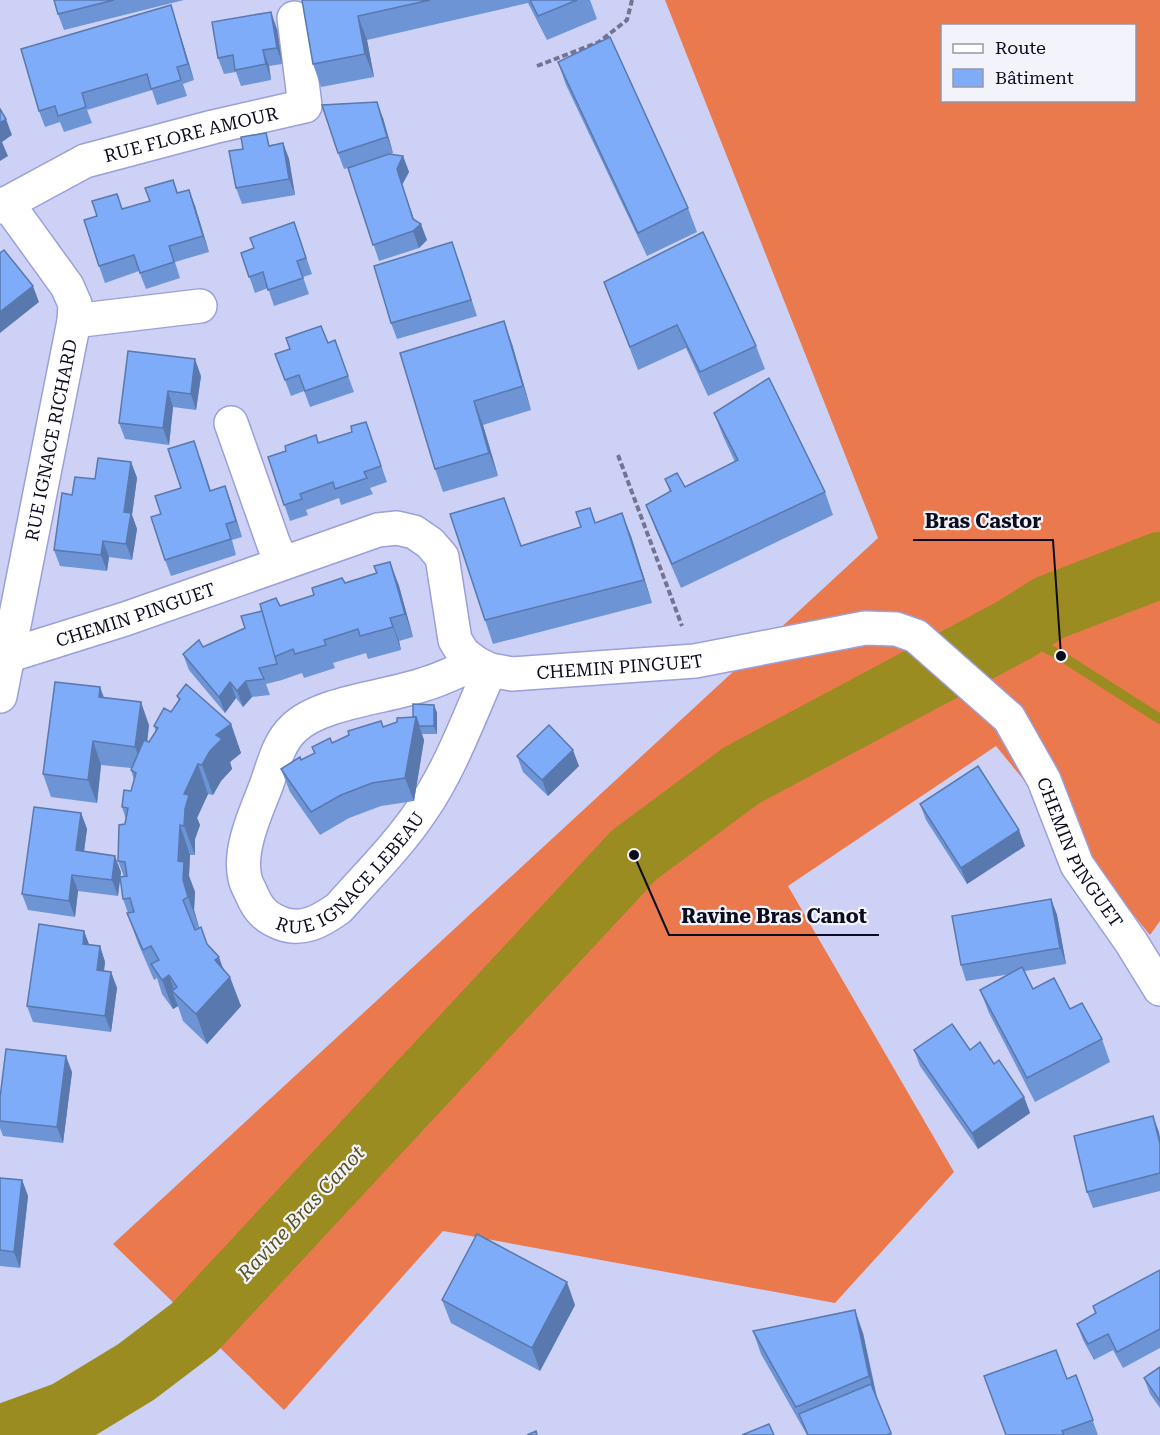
<svg xmlns="http://www.w3.org/2000/svg" width="1160" height="1435" viewBox="0 0 1160 1435" font-family="'Roboto Serif',serif">
<rect width="100%" height="100%" fill="#cdd1f6"/>
<!-- forest -->
<path fill="#eb794e" fill-rule="evenodd" d="M665 0H1160V921L1150 935 996 746 788 886 954 1172 835 1303 443 1231 284 1410 113 1244 878 538ZM942 26H1134V100H942Z"/>
<g fill="none" stroke-linecap="round" stroke-linejoin="round">
<!-- stream -->
<polyline stroke="#9b8c21" stroke-width="10" points="1014,630 1061,656 1160,719"/>
<!-- river -->
<polyline stroke="#9b8c21" stroke-width="66" points="9,1435 67,1414 136,1372 194,1328 634,855 742,775 1014,630 1049,608 1160,565"/>
<defs>
<g id="minor">
<path id="s1" d="M0 207 85 161 213 127 305 106 294 18"/>
<polyline points="74,321 200,306"/>
<polyline points="231,423 274,545 283,563"/>
<path id="s2" d="M0 655 7 656 125 619 378 530 397 528 414 532 430 543 442 557 455 640 463 653 476 663 490 670 512 674 695 661 865 628 896 629 916 636 1009 718 1044 780 1077 865 1131 942 1160 989"/>
<path id="s3" d="M476 663C459 670 443 679 425 684 389 697 319 702 293 729 278 743 273 767 266 786 256 812 238 850 245 878 246 884 250 890 252 895 258 909 265 917 280 923 302 932 321 921 339 908 367 876 398 846 422 810 451 768 469 717 490 670"/>
<path id="s4" d="M0 696 74 321 75 304 67 286 7 203"/>
</g>
</defs>
<!-- minor casing -->
<use href="#minor" stroke="#9b9fda" stroke-width="36"/>
<!-- path -->
<g stroke="#727492" stroke-width="4" stroke-dasharray="6 3" stroke-linecap="butt">
<polyline points="537,66 599,42 627,20 632,0"/>
<polyline points="618,455 682,626"/>
</g>
<!-- minor -->
<use href="#minor" stroke="#fff" stroke-width="33"/>
</g>
<!-- wall -->
<g fill="#6d94d5">
<polygon points="54,0 184,0 64,30 58,14"/>
<polygon points="302,0 590,0 597,19 547,40 528,3 367,40 374,77 321,87 313,64"/>
<polygon points="171,5 176,21 194,80 183,84 187,96 157,105 152,90 87,110 92,123 64,132 60,122 45,127 39,111"/>
<polygon points="277,29 282,64 269,66 271,80 241,86 236,72 224,74 218,58"/>
<polygon points="558,62 688,208 697,232 647,256 566,85"/>
<polygon points="383,118 393,153 355,166 403,156 409,172 402,185 414,220 427,240 419,248 379,261 348,168 344,169 338,153"/>
<polygon points="283,143 289,159 295,195 242,204 236,188 271,145"/>
<polygon points="173,180 178,193 195,206 209,252 175,262 180,278 146,289 139,271 105,283 99,266 123,209 150,201"/>
<polygon points="294,222 312,274 303,277 309,294 274,306 268,288 255,293 241,253 254,248"/>
<polygon points="458,258 477,316 397,339 391,323"/>
<polygon points="604,282 756,346 765,369 708,396 686,348 638,370"/>
<polygon points="335,340 354,392 310,407 304,391 291,396 275,354 328,343"/>
<polygon points="512,344 531,410 483,425 498,476 443,492 435,469 400,353"/>
<polygon points="128,351 201,376 196,410 173,407 169,445 125,439 119,423"/>
<polygon points="714,413 825,492 833,515 681,588 655,528 646,505 670,492 665,479 685,487 735,462 723,436"/>
<polygon points="366,422 387,482 370,488 373,494 341,505 339,498 306,510 308,515 290,521 268,457 286,451 316,435 319,443 352,432"/>
<polygon points="200,457 211,491 225,486 242,537 232,540 236,555 171,576 165,560 161,514 181,488"/>
<polygon points="131,462 137,478 132,515 137,529 132,560 109,557 107,571 60,566 54,550 72,495 95,479"/>
<polygon points="596,523 631,536 652,603 493,644 485,620 521,546"/>
<polygon points="390,562 399,586 413,637 399,641 401,650 368,659 366,653 333,663 335,668 304,678 302,673 282,680 266,684 270,695 252,697 243,707 236,698 225,713 189,670 183,654 203,647 245,628 262,611 314,595 345,583 376,573 374,566"/>
<polygon points="177,696 231,724 241,753 230,762 232,769 221,781 213,795 208,794 197,818 200,825 195,839 195,855 190,855 189,876 195,892 194,910 199,927 195,929 207,944 224,969 241,1006 207,1044 183,1021 178,1006 173,1009 162,994 157,978 154,980 138,943 127,913 128,913 123,899 120,877 118,896 78,891 75,917 28,910 22,894 81,813 87,829 84,851 121,872 120,877 124,877 118,861 126,819 122,807 131,791 134,780 131,770 131,768 101,765 97,803 51,797 43,774 104,697 149,725 147,741 149,742 156,732 154,726 171,712 179,701"/>
<polygon points="434,705 437,713 437,734 422,734 424,740 414,801 381,806 349,818 320,835 290,792 281,769 301,760 314,753 312,747 332,743 413,717"/>
<polygon points="517,756 579,766 548,796 523,772"/>
<polygon points="920,804 1025,846 967,884 926,820"/>
<polygon points="1051,899 1057,915 1066,964 1025,971 1033,989 1070,1009 1102,1039 1110,1062 1035,1102 989,1013 980,990 1011,974 966,981 961,965"/>
<polygon points="84,931 89,945 100,946 105,962 104,971 111,972 117,988 111,1032 33,1022 27,1006"/>
<polygon points="914,1050 970,1050 994,1064 1024,1097 1030,1113 978,1149 920,1066"/>
<polygon points="72,1072 63,1143 3,1136 0,1128 0,1098"/>
<polygon points="1153,1116 1160,1138 1160,1191 1093,1208 1087,1192"/>
<polygon points="0,1178 22,1180 28,1196 20,1268 0,1266"/>
<polygon points="1160,1270 1160,1348 1123,1368 1113,1350 1094,1360 1083,1340 1077,1324 1095,1314 1093,1306"/>
<polygon points="442,1300 575,1305 540,1371 451,1323"/>
<polygon points="753,1331 863,1333 877,1397 892,1435 807,1435 761,1354"/>
<polygon points="1160,1367 1160,1408 1150,1394 1144,1378"/>
<polygon points="1076,1375 1098,1435 1006,1435 1067,1379"/>
</g>
<!-- shaded-wall -->
<g fill="#5978ae">
<polygon points="171,5 176,21 194,80 188,64"/>
<polygon points="271,12 277,29 282,64 277,48"/>
<polygon points="358,16 367,40 374,77 365,54"/>
<polygon points="263,50 269,66 271,80 266,64"/>
<polygon points="377,102 383,118 393,153 387,137"/>
<polygon points="6,119 12,135 2,142 8,156 0,161 0,123"/>
<polygon points="283,143 289,159 295,195 289,179"/>
<polygon points="403,156 409,172 402,185 417,228 421,224 427,240 419,248 413,231 397,169"/>
<polygon points="189,190 195,206 209,252 203,236"/>
<polygon points="33,286 39,302 0,333 0,312"/>
<polygon points="504,321 512,344 531,410 523,386"/>
<polygon points="195,359 201,376 196,410 191,394"/>
<polygon points="168,391 173,407 169,445 163,428"/>
<polygon points="474,401 483,425 498,476 489,453"/>
<polygon points="131,462 137,478 132,515 137,529 132,560 126,544 124,512"/>
<polygon points="225,486 231,502 242,537 236,521"/>
<polygon points="622,513 631,536 652,603 644,580"/>
<polygon points="103,541 109,557 107,571 101,555"/>
<polygon points="390,562 399,586 413,637 405,614"/>
<polygon points="390,618 399,641 401,650 393,627"/>
<polygon points="246,681 252,697 243,707 237,691"/>
<polygon points="230,682 236,698 225,713 219,697"/>
<polygon points="100,687 109,711 99,697"/>
<polygon points="141,702 149,725 144,770 135,747"/>
<polygon points="434,705 437,713 437,734 434,726"/>
<polygon points="416,717 424,740 414,801 405,778"/>
<polygon points="231,724 241,753 230,762 232,769 221,781 213,795 202,765 216,735"/>
<polygon points="93,741 101,765 97,803 88,780"/>
<polygon points="573,750 579,766 548,796 542,780"/>
<polygon points="198,764 208,794 197,818 200,825 195,839 195,855 184,826 184,794"/>
<polygon points="81,813 87,829 82,866 76,850"/>
<polygon points="180,825 190,855 189,876 195,892 194,910 199,927 188,897 178,861"/>
<polygon points="1019,830 1025,846 967,884 961,868"/>
<polygon points="115,856 121,872 118,896 112,880"/>
<polygon points="72,875 78,891 75,917 69,901"/>
<polygon points="1051,899 1057,915 1066,964 1060,948"/>
<polygon points="84,931 90,947 83,944"/>
<polygon points="100,946 105,962 102,986 97,970"/>
<polygon points="219,957 227,980 230,977 241,1006 207,1044 196,1014 215,960"/>
<polygon points="111,972 117,988 111,1032 105,1016"/>
<polygon points="169,975 176,995 172,991 178,1006 173,1009 162,980"/>
<polygon points="66,1056 72,1072 63,1143 57,1127"/>
<polygon points="1024,1097 1030,1113 978,1149 972,1133"/>
<polygon points="1153,1116 1159,1132 1160,1138 1160,1144"/>
<polygon points="22,1180 28,1196 20,1268 14,1252"/>
<polygon points="567,1282 575,1305 540,1371 532,1348"/>
<polygon points="855,1310 863,1333 877,1400 869,1376"/>
</g>
<!-- building -->
<g fill="#7facf8" stroke="#5978ae" stroke-width="1.5">
<polygon points="54,0 114,0 58,14"/>
<polygon points="302,0 430,0 358,16 365,54 313,64"/>
<polygon points="530,0 577,0 538,16"/>
<polygon points="171,5 188,64 177,67 181,80 151,89 147,74 82,93 86,107 58,116 55,106 39,111 21,49"/>
<polygon points="271,12 277,48 263,50 266,64 235,70 233,55 218,58 212,22"/>
<polygon points="610,37 688,208 638,233 558,62"/>
<polygon points="377,102 387,137 338,153 322,105"/>
<polygon points="0,109 6,119 0,123"/>
<polygon points="266,133 269,146 283,143 289,179 236,188 229,151 243,149 241,137"/>
<polygon points="389,154 403,156 397,169 413,219 421,224 413,231 373,245 348,168"/>
<polygon points="173,180 177,193 189,190 203,236 169,246 174,262 140,273 134,255 99,266 84,220 97,216 92,201 117,194 122,209 150,201 145,188"/>
<polygon points="294,222 306,258 297,261 303,278 268,290 263,272 249,277 241,253 254,248 250,238"/>
<polygon points="703,232 756,346 700,372 677,325 630,347 604,282"/>
<polygon points="452,242 471,300 391,323 374,266"/>
<polygon points="4,250 33,286 0,312 0,253"/>
<polygon points="504,321 523,386 474,401 489,453 435,469 400,353"/>
<polygon points="321,326 328,343 335,340 348,376 305,391 299,375 285,380 275,354 290,349 286,338"/>
<polygon points="128,351 195,359 191,394 168,391 163,428 119,423"/>
<polygon points="769,378 825,492 672,564 646,505 671,491 665,479 677,473 685,487 738,460 714,413"/>
<polygon points="366,422 381,466 364,472 367,478 335,489 333,482 300,494 302,499 284,505 268,457 286,451 285,446 316,435 318,443 352,432 351,426"/>
<polygon points="194,441 210,491 225,486 236,521 226,524 231,539 165,560 151,517 161,514 155,496 181,488 168,449"/>
<polygon points="98,458 131,462 124,512 131,513 126,544 103,541 101,555 54,550 62,493 72,495 75,477 95,479"/>
<polygon points="504,498 521,546 581,527 576,512 590,508 595,523 622,513 644,580 485,620 450,514"/>
<polygon points="390,562 405,614 390,618 393,627 360,636 358,629 324,640 326,645 295,654 293,649 274,657 260,604 276,598 280,606 314,595 312,588 342,578 345,583 377,573 374,566"/>
<polygon points="262,611 277,664 259,668 264,679 246,681 237,691 230,682 219,697 183,654 199,640 203,647 245,628 241,616"/>
<polygon points="55,682 100,687 99,697 141,702 135,747 93,741 88,780 43,774"/>
<polygon points="186,684 231,724 216,735 222,739 210,751 202,765 198,764 184,794 189,795 185,809 184,826 180,825 178,861 184,862 183,880 188,897 183,900 195,930 201,927 207,944 219,957 215,960 230,977 196,1014 172,991 177,987 169,975 162,980 151,964 159,960 151,946 143,950 127,913 134,912 130,898 123,899 120,877 127,876 125,862 118,861 119,825 125,824 128,808 122,807 124,790 131,791 136,773 131,770 144,740 149,742 158,728 154,726 164,708 171,712 180,699 177,696"/>
<polygon points="413,704 434,705 434,726 419,726 416,717 413,717"/>
<polygon points="416,717 405,778 372,783 341,795 311,812 281,769 300,757 301,760 315,753 312,747 330,738 332,743 349,735 348,731 381,721 383,727 397,722 397,718"/>
<polygon points="549,725 573,750 542,780 517,756"/>
<polygon points="978,766 1019,830 961,868 920,804"/>
<polygon points="34,807 81,813 76,850 115,856 112,880 72,875 69,901 22,894"/>
<polygon points="1051,899 1060,948 961,965 952,916"/>
<polygon points="39,924 84,931 83,944 100,946 97,970 111,972 105,1016 27,1006"/>
<polygon points="1022,967 1033,989 1054,978 1070,1009 1082,1003 1102,1039 1027,1078 980,990"/>
<polygon points="952,1024 970,1050 980,1042 994,1064 999,1060 1024,1097 972,1133 914,1050"/>
<polygon points="6,1049 66,1056 57,1127 0,1121 0,1098"/>
<polygon points="1153,1116 1160,1144 1160,1173 1087,1192 1074,1136"/>
<polygon points="0,1178 22,1180 14,1252 0,1250"/>
<polygon points="477,1234 567,1282 532,1348 442,1300"/>
<polygon points="1160,1270 1160,1329 1117,1352 1108,1334 1088,1344 1077,1324 1096,1313 1093,1306"/>
<polygon points="855,1310 869,1376 796,1407 753,1331"/>
<polygon points="1056,1350 1067,1379 1076,1375 1093,1420 1062,1431 1064,1435 1006,1435 984,1376"/>
<polygon points="1160,1367 1160,1401 1144,1378"/>
<polygon points="871,1384 891,1433 887,1435 808,1435 799,1414"/>
<polygon points="769,1424 774,1435 742,1435"/>
<polygon points="536,1431 537,1435 527,1435"/>
</g>
<g text-anchor="middle" dominant-baseline="central" stroke-width="4.5" stroke-linejoin="round" paint-order="stroke">
<!-- street labels -->
<g font-size="18" fill="#0c0c21" stroke="#f3f4fb">
<text stroke="none"><textPath href="#s1" startOffset="206">RUE FLORE AMOUR</textPath></text>
<text stroke="none"><textPath href="#s4" startOffset="261">RUE IGNACE RICHARD</textPath></text>
<text stroke="none"><textPath href="#s2" startOffset="142">CHEMIN PINGUET</textPath></text>
<text stroke="none"><textPath href="#s2" startOffset="735">CHEMIN PINGUET</textPath></text>
<text stroke="none"><textPath href="#s2" startOffset="1312">CHEMIN PINGUET</textPath></text>
<text stroke="none"><textPath href="#s3" startOffset="507">RUE IGNACE LEBEAU</textPath></text>
</g>
<!-- water labels -->
<g font-size="20" font-style="italic" fill="#5a521d" stroke="#f3f4fb">
<text transform="translate(301 1213) rotate(-47)">Ravine Bras Canot</text>
</g>
</g>
<!-- callouts -->
<path fill="none" stroke="#0c0c21" stroke-width="2" d="M1061 656L1053 540H913M634 855L669 935H879"/>
<g fill="#0c0c21" stroke="#f3f4fb" stroke-width="2">
<circle cx="1061" cy="656" r="6"/>
<circle cx="634" cy="855" r="6"/>
</g>
<g font-size="20" text-anchor="middle" font-weight="bold" fill="#0c0c21" stroke="#f3f4fb" stroke-width="4.5" stroke-linejoin="round" paint-order="stroke">
<text x="983" y="528">Bras Castor</text>
<text x="774" y="923">Ravine Bras Canot</text>
</g>
<!-- legend -->
<rect x="941" y="24" width="195" height="78" fill="#f3f4fb" stroke="#9797a4" stroke-width="1.5"/>
<rect x="953" y="44" width="30" height="9" fill="#ffffff" stroke="#9797a4" stroke-width="1.5"/>
<text x="995" y="54" font-size="18" fill="#0c0c21">Route</text>
<rect x="953" y="69" width="30" height="18" fill="#7facf8" stroke="#9797a4" stroke-width="1.5"/>
<text x="995" y="84" font-size="18" fill="#0c0c21">Bâtiment</text>
</svg>
